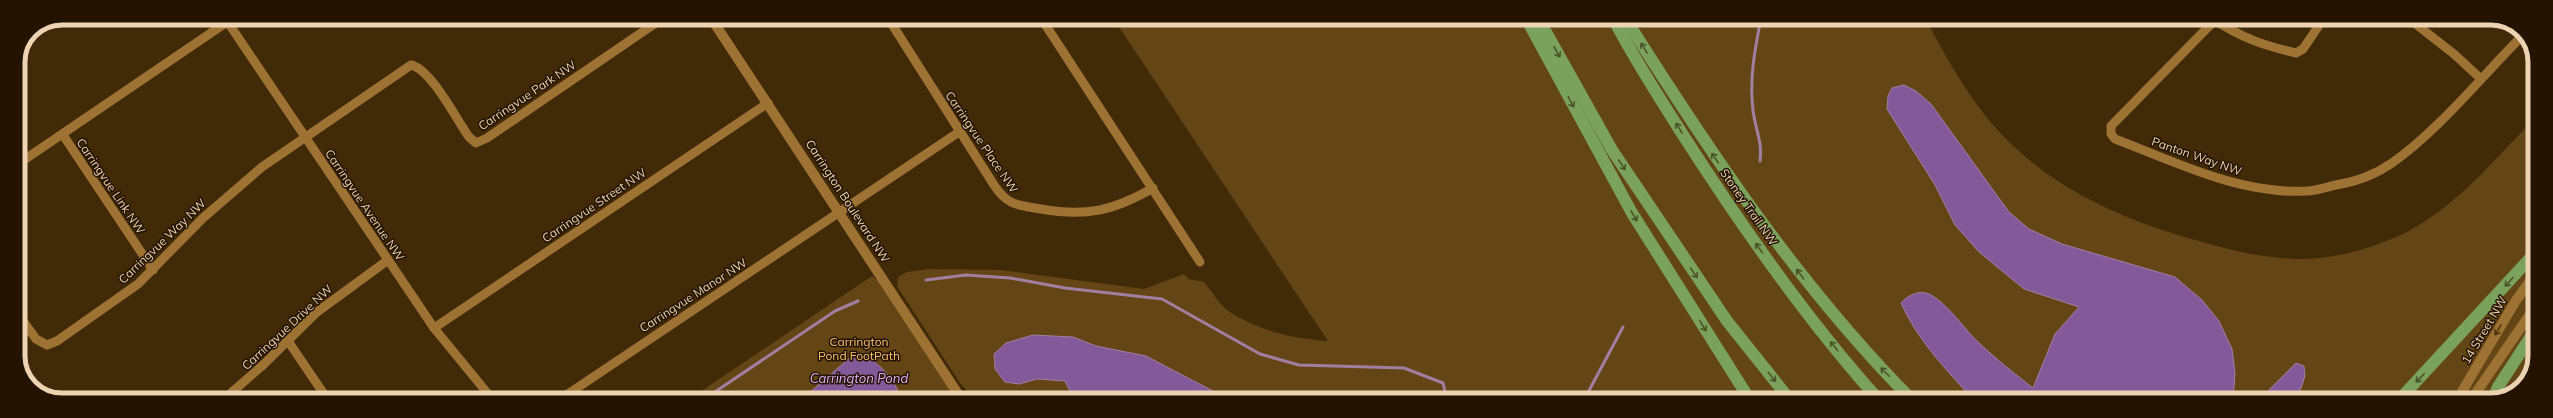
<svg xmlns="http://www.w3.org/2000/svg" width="2553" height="418" viewBox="0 0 2553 418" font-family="Mulish,sans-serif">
<rect width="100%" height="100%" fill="#412a08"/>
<!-- green -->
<g fill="#644515">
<path d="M1113 18H1925C1949 62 1972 105 2007 140 2061 193 2127 221 2199 241 2233 251 2267 259 2303 259 2338 258 2373 248 2405 233 2456 207 2495 159 2535 118V362L2520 389 2491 400H1045L1042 395 1034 400H975L960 383 897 286 898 277 907 272 929 269 1001 270 1144 289 1184 274 1189 279 1204 282C1212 291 1220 306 1230 312 1262 332 1292 338 1328 341Z"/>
<polygon points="872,276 880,282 950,390 953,400 688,400"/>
</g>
<!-- water -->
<g fill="#835999" stroke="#a27ea1">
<path d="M1904 85 1916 91 1931 104 2009 212 2029 229 2062 244 2175 277 2202 300 2219 321 2232 349 2235 373 2233 400H1976L1969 395C1943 366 1917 339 1901 303 1908 295 1920 289 1931 295 1950 306 1963 328 1979 343 1996 359 2015 374 2033 388L2055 334 2079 307 2024 289 1979 252 1955 225 1935 185 1887 109 1888 96 1892 88Z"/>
<polygon points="1033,335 1073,337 1096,346 1146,356 1230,400 1074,400 1065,381 1037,379 1019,384 1005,382 995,369 994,354 1006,343"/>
<path d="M852 356C856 357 861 356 865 357 879 361 900 386 900 400H801Z"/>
<polygon points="2296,363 2304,366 2305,376 2297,400 2259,400"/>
</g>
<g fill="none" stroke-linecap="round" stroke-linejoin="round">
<!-- stream -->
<g stroke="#a27ea1" stroke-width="3">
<path d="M1760 161C1763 144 1755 128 1753 110 1749 79 1755 49 1761 18"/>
<polyline points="926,280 966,275 1010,278 1065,288 1162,299 1260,354 1299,365 1404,368 1443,383 1447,400"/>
<polyline points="703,400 835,311 858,301"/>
<polyline points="1584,400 1623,327"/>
</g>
<!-- street -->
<g stroke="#9d7233" stroke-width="9">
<polyline points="225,18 434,328 493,400"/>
<path d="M888 18 994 185C1008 206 1017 205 1041 209 1086 217 1113 211 1153 188"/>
<polyline points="1041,18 1200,262"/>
<path d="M2217 18 2111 126V134L2115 139C2176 162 2240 195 2307 191 2316 191 2327 187 2336 185 2355 182 2376 174 2392 163 2438 131 2484 74 2524 34"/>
<polyline points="2408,18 2454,54 2480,78"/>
<path d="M2215 20C2241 38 2266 46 2296 53L2303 49 2324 18"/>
<polyline points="63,135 153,270"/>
<polyline points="18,164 227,22"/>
<path d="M18 314 36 339 47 345 57 341 138 284 203 218 262 167 411 65C431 69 456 119 469 137L476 143 487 138 663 18"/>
<polyline points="434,328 768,103"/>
<polyline points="288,341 328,400"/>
<polyline points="223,400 263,365 317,312 388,260"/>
<polyline points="559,400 959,132"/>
</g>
<!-- secondary -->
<g stroke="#9d7233" stroke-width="10">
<polyline points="711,18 962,400"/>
<polyline points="2457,400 2515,302 2535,274"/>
<polyline points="2471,400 2535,307"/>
</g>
<!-- highway -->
<g stroke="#7aa25d" stroke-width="12">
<polyline points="1526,18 1632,213 1750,400"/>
<polyline points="1538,18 1612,150 1727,321 1790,400"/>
<path d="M1613 18C1634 59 1659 97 1683 135 1742 227 1806 319 1879 400"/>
<path d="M1625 18C1711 154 1799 286 1912 400"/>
<polyline points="2493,399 2498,387 2535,330"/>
<polyline points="2399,400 2535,253"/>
</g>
</g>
<!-- one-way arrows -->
<defs><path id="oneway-shaft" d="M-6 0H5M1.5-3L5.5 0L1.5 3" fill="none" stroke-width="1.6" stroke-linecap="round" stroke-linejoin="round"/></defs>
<g stroke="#4b532a">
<use href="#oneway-shaft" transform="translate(1644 48) rotate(-122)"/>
<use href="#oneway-shaft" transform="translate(1557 52) rotate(61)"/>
<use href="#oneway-shaft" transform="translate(1571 102) rotate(62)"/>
<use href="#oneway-shaft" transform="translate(1679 128) rotate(-122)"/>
<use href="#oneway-shaft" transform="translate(1715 158) rotate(-124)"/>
<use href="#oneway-shaft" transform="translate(1622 165) rotate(56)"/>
<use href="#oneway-shaft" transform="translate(1634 216) rotate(59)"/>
<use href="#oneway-shaft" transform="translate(1759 248) rotate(-126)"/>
<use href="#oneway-shaft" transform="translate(1694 273) rotate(56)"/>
<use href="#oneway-shaft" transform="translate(1800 274) rotate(-127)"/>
<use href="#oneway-shaft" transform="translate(2509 282) rotate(132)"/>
<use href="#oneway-shaft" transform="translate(1703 326) rotate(58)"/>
<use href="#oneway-shaft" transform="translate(1834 346) rotate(-129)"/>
<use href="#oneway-shaft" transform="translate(1885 372) rotate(-135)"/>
<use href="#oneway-shaft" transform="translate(1772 377) rotate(51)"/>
<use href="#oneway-shaft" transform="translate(2420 378) rotate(134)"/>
</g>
<use stroke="#4e3412" href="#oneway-shaft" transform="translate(2498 330) rotate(121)"/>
<g text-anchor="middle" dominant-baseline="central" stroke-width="3" stroke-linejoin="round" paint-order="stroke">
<!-- street labels -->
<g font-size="12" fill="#ebd3b4" stroke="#241300">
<text transform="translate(527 95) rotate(-34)">Carringvue Park NW</text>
<text transform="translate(982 142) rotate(56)">Carringvue Place NW</text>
<text transform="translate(2197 156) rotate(19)">Panton Way NW</text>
<text transform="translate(111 186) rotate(56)">Carringvue Link NW</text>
<text transform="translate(848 201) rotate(57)">Carrington Boulevard NW</text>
<text transform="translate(365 205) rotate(56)">Carringvue Avenue NW</text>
<text transform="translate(594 205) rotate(-34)">Carringvue Street NW</text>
<text transform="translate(1749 207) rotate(55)">Stoney Trail NW</text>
<text transform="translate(162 241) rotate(-44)">Carringvue Way NW</text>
<text transform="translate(693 295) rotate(-33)">Carringvue Manor NW</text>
<text transform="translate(287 327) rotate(-43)">Carringvue Drive NW</text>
<text transform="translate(2484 330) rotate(-59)">14 Street NW</text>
</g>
<!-- park labels -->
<g font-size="12" fill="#f6c077" stroke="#241300">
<text x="859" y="341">Carrington<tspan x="859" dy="14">Pond FootPath</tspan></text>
</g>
<!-- water labels -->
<g font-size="13" font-style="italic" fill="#dfb0f8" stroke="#241300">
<text x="859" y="378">Carrington Pond</text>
</g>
</g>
<!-- crop -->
<path d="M0 0H2553V418H0ZM62 25H2491A37 37 0 0 1 2528 62V356A37 37 0 0 1 2491 393H62A37 37 0 0 1 25 356V62A37 37 0 0 1 62 25Z" fill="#241300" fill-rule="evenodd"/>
<path fill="none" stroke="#ebd3b4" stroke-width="5" d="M62 25H2491A37 37 0 0 1 2528 62V356A37 37 0 0 1 2491 393H62A37 37 0 0 1 25 356V62A37 37 0 0 1 62 25Z"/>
</svg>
